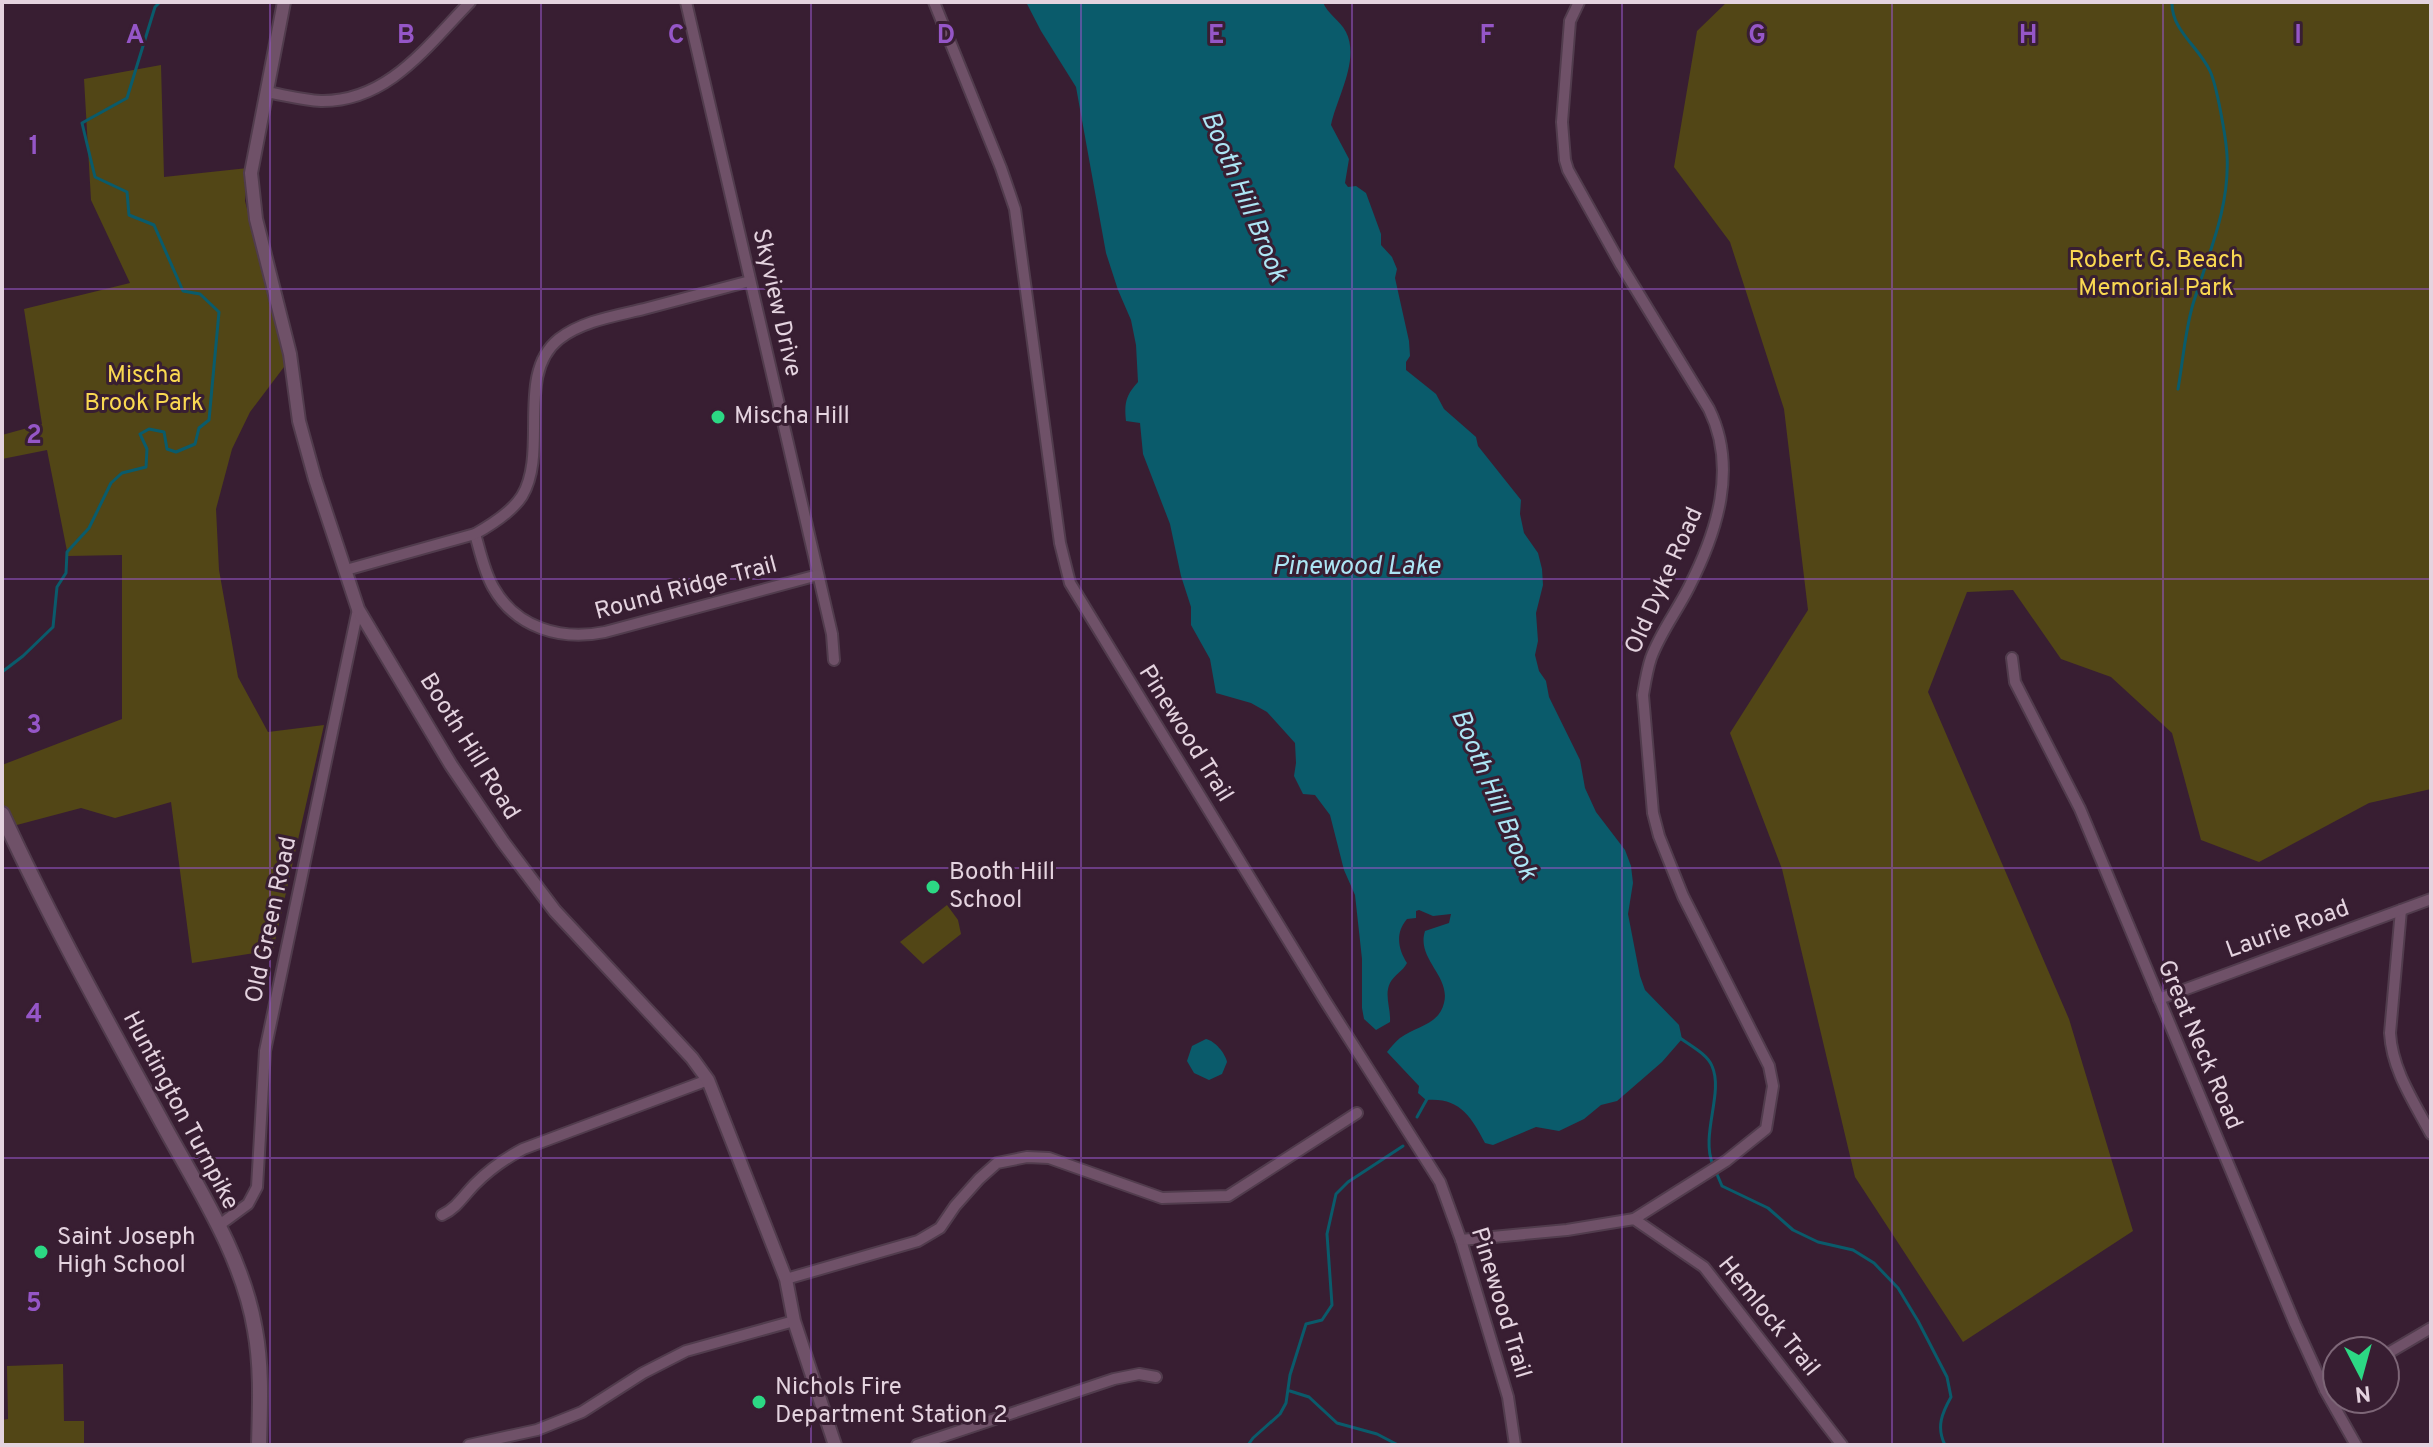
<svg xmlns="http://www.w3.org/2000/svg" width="2433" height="1447" viewBox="0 0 2433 1447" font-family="Overpass,sans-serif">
<rect width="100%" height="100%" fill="#381e32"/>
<!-- green -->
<g fill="#524616">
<polygon points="1727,2 2431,2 2431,789 2369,803 2259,862 2201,840 2172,733 2111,677 2061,659 2013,590 1967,592 1928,692 2069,1019 2133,1231 1963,1342 1855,1177 1782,869 1730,733 1808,610 1784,409 1730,242 1674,167 1697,31"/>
<polygon points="161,65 164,177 248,168 245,201 287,363 250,412 232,449 216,509 219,570 238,677 268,732 324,725 273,950 192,963 171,802 115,818 81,808 13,826 2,803 2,765 122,719 122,555 68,556 47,450 2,459 2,435 42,424 24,309 130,283 91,200 84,79"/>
<polygon points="947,905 958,920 961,934 923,964 900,942"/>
<polygon points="63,1364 64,1421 84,1421 84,1445 2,1445 2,1420 8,1419 7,1366"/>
</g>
<!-- water -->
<g fill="#0a5b6b">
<path d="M1026 2H1323C1327 14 1340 20 1346 32 1360 60 1337 97 1331 125L1349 159 1345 183 1348 187 1356 186 1366 193 1381 234V245L1392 257 1397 269 1395 278 1409 341 1410 356 1406 362V370L1436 394 1444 409 1476 437 1478 446 1521 500 1520 514 1524 533 1538 553 1542 569 1543 585 1536 613 1538 641 1535 655 1539 671 1546 681 1549 697 1580 760 1585 788 1596 812 1625 850 1631 866 1633 883 1628 914 1640 976 1645 990 1679 1025 1682 1039 1662 1062 1617 1101 1601 1105 1584 1119 1559 1131 1536 1127 1493 1145 1485 1143C1471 1116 1459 1097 1426 1100L1418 1093 1419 1086 1387 1052C1391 1047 1395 1042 1400 1038 1416 1026 1439 1025 1444 1003 1451 976 1416 959 1425 931L1449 923 1451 914 1433 916 1419 910 1416 911V918L1407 919C1395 933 1398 949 1407 963 1403 971 1394 975 1390 983 1384 995 1391 1009 1390 1022L1376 1030 1364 1019 1362 1008V959L1355 895 1344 870 1330 815 1315 795 1303 794 1294 776 1296 763 1295 743 1267 712 1251 703 1216 693 1210 659 1191 625V607L1181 576 1170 524 1143 454 1140 423 1126 421C1124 403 1126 395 1138 382L1136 345 1131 320 1118 290 1106 253 1076 87 1041 31Z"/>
<path d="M1206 1039C1215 1041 1225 1053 1227 1062L1222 1074 1209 1080 1194 1073 1187 1061 1192 1046Z"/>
</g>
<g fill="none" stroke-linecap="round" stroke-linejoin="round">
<!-- stream -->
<g stroke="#0a5b6b" stroke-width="3">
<path d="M2172 2C2171 30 2199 47 2210 71 2217 86 2226 138 2227 155 2230 208 2208 255 2193 304 2185 331 2183 361 2178 389"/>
<polyline points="2,672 23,656 53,627 57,587 66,573 67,552 89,528 111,483 122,473 146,467 147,449 140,434 149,429 164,432 167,449 176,452 195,444 199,428 209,420 219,312 200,294 183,291 154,225 129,215 127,192 95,177 82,123 127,98 155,7 160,2"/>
<path d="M1680 1038C1691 1046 1707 1054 1712 1066 1724 1093 1700 1135 1713 1165"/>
<polyline points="1417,1117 1427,1099"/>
<path d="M1716 1172 1722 1186 1768 1208 1793 1230 1818 1242 1853 1250 1874 1263 1898 1288 1918 1321 1947 1377 1951 1397C1942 1413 1936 1427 1945 1445"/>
<polyline points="1290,1391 1309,1397 1337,1423 1377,1434 1398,1445"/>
<polyline points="1248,1445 1253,1438 1280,1414 1286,1403 1290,1375 1306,1324 1322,1320 1332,1305 1327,1234 1336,1194 1348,1182 1403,1146"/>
</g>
<defs>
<g id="minor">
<polyline points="686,2 832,634 834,660"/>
<polyline points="934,2 1001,168 1015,209 1060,543 1070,583 1324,999 1440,1182 1461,1240 1508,1397 1515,1445"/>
<path d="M1579 2 1570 21 1562 122 1565 160 1568 170 1621 265 1709 409C1738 468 1717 532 1689 587 1677 611 1660 633 1651 658 1647 670 1645 683 1643 695L1653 813 1659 836 1683 896 1769 1066 1773 1086 1766 1129 1726 1161 1634 1219"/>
<path d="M266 92C284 95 303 100 321 101 388 102 427 46 470 2"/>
<path d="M475 534C480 551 484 571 493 587 516 628 561 641 605 632L818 575"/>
<path d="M346 570 475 534C491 525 512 512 522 496 549 451 515 374 559 339 582 321 615 316 644 309 679 300 715 290 750 281"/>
<polyline points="2012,658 2015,682 2080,809 2295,1324 2325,1390 2356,1445"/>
<path d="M2401 910 2390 1033C2392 1070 2414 1102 2431 1134"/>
<polyline points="2159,999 2431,899"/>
<path d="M442 1215C457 1208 464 1195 475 1184 489 1170 506 1158 523 1149L708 1080"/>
<polyline points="218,1226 248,1204 257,1187 265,1051 358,609"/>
<polyline points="1461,1240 1567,1230 1634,1219 1704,1267 1842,1445"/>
<polyline points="786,1279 918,1241 940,1228 955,1206 979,1179 997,1163 1027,1157 1049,1158 1162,1198 1228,1196 1357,1113"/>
<polyline points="2385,1355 2431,1328"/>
<polyline points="2325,1390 2337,1383"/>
<polyline points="469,1445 537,1430 582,1412 643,1373 686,1351 794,1321"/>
<polyline points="917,1445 1114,1379 1139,1374 1156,1377"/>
</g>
<polyline id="tertiary" points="284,2 251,173 256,219 290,354 299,421 315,479 358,609 451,765 503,842 555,911 692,1058 708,1080 786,1279 794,1321 835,1445"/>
<path id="secondary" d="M2 814C51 921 108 1023 164 1126 199 1190 243 1257 255 1330 262 1368 260 1407 259 1445"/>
</defs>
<!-- minor casing -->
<use href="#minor" stroke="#513c4d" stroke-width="14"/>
<!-- tertiary casing -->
<use href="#tertiary" stroke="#513c4d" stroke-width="16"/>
<!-- secondary casing -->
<use href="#secondary" stroke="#513c4d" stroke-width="18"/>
<!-- minor -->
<use href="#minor" stroke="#6f5168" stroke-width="10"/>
<!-- tertiary -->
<use href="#tertiary" stroke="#6f5168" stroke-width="12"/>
<!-- secondary -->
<use href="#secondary" stroke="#6f5168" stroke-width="14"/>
</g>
<!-- grid -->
<path fill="none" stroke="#9556c7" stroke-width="2" stroke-opacity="0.55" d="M270 2V1445M541 2V1445M811 2V1445M1081 2V1445M1352 2V1445M1622 2V1445M1892 2V1445M2163 2V1445M2 289H2431M2 579H2431M2 868H2431M2 1158H2431"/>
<!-- markers -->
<g fill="#2cd884" stroke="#381e32" stroke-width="3">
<circle cx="718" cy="417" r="8"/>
<circle cx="933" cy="887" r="8"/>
<circle cx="41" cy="1252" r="8"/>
<circle cx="759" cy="1402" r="8"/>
</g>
<g text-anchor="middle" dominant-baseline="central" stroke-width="6" stroke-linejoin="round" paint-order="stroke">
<!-- park labels -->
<g font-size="24" fill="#f9d851" stroke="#381e32">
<text x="2156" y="261">Robert G. Beach<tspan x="2156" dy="28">Memorial Park</tspan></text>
<text x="144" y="376">Mischa<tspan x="144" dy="28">Brook Park</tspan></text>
</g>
<!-- street labels -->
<g font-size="24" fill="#e4d3df" stroke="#381e32">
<text transform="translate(776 303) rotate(77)">Skyview Drive</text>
<text transform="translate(1665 581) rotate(-66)">Old Dyke Road</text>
<text transform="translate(686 589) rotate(-15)">Round Ridge Trail</text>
<text transform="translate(1185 734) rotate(58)">Pinewood Trail</text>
<text transform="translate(469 747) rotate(58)">Booth Hill Road</text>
<text transform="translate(272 920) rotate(-78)">Old Green Road</text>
<text transform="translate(2288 930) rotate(-20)">Laurie Road</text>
<text transform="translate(2199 1045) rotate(67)">Great Neck Road</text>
<text transform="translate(180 1111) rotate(62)">Huntington Turnpike</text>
<text transform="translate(1500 1303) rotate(73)">Pinewood Trail</text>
<text transform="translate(1768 1317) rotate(51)">Hemlock Trail</text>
</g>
<!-- poi labels -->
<g font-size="24" fill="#e4d3df" stroke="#381e32" text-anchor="start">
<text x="734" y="417">Mischa Hill</text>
<text x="949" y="873">Booth Hill<tspan x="949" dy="28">School</tspan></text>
<text x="57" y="1238">Saint Joseph<tspan x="57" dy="28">High School</tspan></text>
<text x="775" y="1388">Nichols Fire<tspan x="775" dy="28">Department Station 2</tspan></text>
</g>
<!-- water labels -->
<g font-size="26" font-style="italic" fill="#ace5f4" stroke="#381e32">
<text transform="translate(1243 197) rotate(67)">Booth Hill Brook</text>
<text x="1356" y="567">Pinewood Lake</text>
<text transform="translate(1493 795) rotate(67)">Booth Hill Brook</text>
</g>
</g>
<g font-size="26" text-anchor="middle" font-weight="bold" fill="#9556c7" stroke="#381e32" stroke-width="6" stroke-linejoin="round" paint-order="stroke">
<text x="135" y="43">A</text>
<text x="406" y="43">B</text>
<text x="676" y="43">C</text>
<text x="946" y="43">D</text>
<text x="1216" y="43">E</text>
<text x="1487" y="43">F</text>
<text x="1757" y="43">G</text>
<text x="2028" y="43">H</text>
<text x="2298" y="43">I</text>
<text x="34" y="154">1</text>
<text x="34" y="443">2</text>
<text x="34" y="733">3</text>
<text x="34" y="1022">4</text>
<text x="34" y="1311">5</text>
</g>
<!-- border -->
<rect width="2433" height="1447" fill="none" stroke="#e4d3df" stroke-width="8"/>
<!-- north arrow -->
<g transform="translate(2361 1375) rotate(174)"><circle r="38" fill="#381e32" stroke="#7d6677" stroke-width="2"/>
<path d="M0-6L14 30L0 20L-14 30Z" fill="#2cd884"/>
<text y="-12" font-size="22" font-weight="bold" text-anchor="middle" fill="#e4d3df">N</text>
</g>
</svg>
